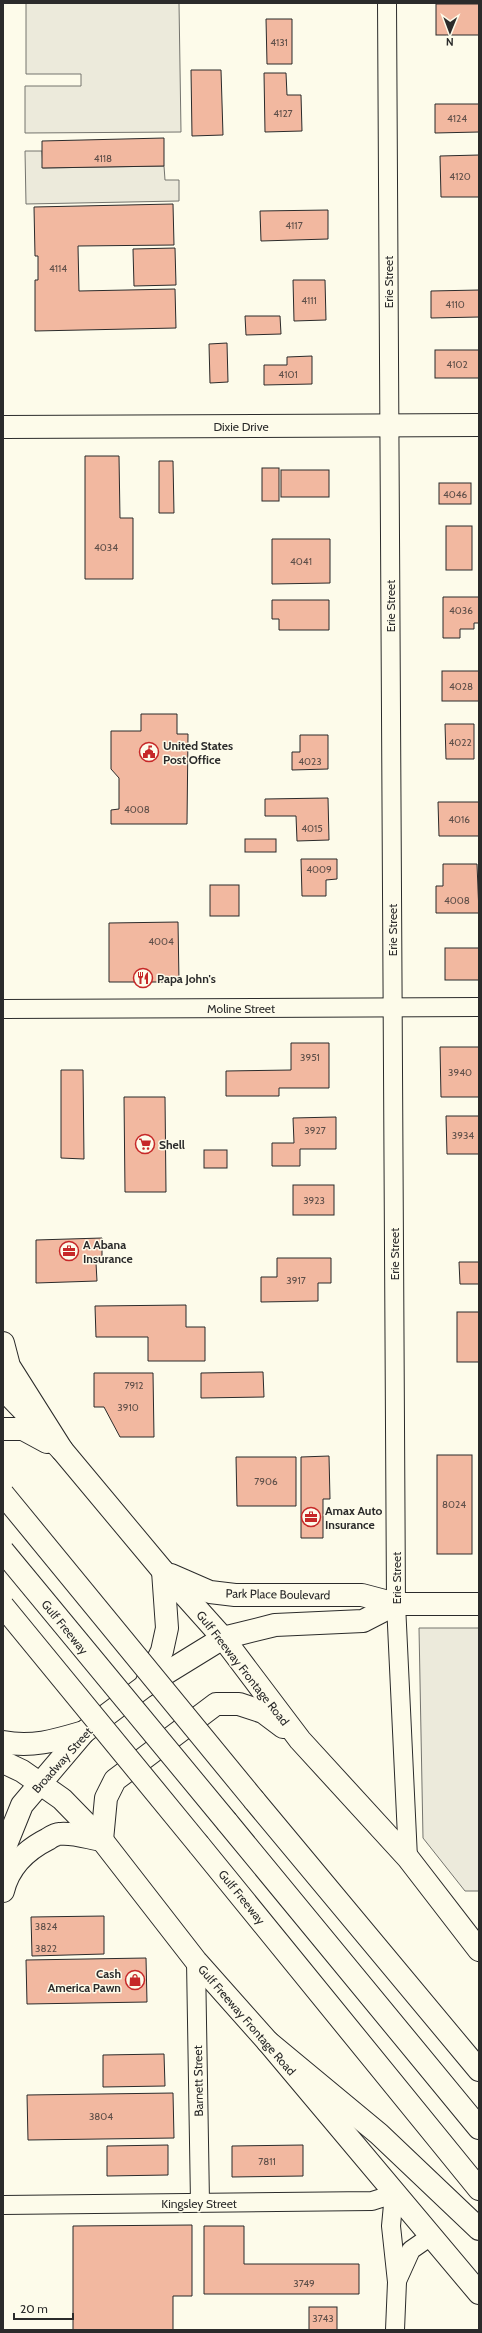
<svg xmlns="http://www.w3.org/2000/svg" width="482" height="2333" viewBox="0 0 482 2333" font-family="Cabin,sans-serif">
<rect width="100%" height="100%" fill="#fdfbea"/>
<!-- parking -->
<g fill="#eceadb" stroke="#74746e">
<polygon points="26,3 179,3 181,132 25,133 25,86 81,86 81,74 26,74"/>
<polygon points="25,151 42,151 43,168 164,166 165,180 179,180 179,201 26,204"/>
<polygon points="419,1628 479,1628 479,1891 465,1891 423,1838"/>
</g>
<!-- building -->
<g fill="#f2b8a0" stroke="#2b2b2b">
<rect x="436" y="4" width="43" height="31"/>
<polygon points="266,19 292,19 292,64 267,64"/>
<polygon points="191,70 221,70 223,135 192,136"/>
<polygon points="264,73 286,73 287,95 301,95 302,131 265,132"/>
<polygon points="435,104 479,104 479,132 435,133"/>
<polygon points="164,138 164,166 42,168 42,141"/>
<polygon points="479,155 479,197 441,197 440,156"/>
<polygon points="173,204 174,245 78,246 79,291 175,289 176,328 35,331 35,280 38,280 38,256 35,256 34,207"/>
<polygon points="328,210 328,239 261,241 260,211"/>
<polygon points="175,248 176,285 134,286 133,249"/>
<polygon points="293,280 325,280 326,320 294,321"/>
<polygon points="479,290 479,317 431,318 431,291"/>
<polygon points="245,316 280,316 281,334 246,335"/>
<polygon points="227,343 228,382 210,383 209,344"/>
<rect x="435" y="350" width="44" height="28"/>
<polygon points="312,356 312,384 264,385 264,365 287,365 287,357"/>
<polygon points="85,456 119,456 120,518 133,518 133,579 85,579"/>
<polygon points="159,461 173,461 174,513 159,513"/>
<rect x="262" y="468" width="17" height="33"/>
<rect x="281" y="470" width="48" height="27"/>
<rect x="439" y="483" width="32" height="21"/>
<rect x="446" y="526" width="26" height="44"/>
<polygon points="272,539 330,539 330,583 272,584"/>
<polygon points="443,597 479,597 479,623 474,623 474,629 460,629 460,638 443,638"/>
<polygon points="272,600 329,600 329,630 279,630 279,619 272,619"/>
<rect x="442" y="671" width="37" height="30"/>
<polygon points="141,714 177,714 177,734 188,734 187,824 111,824 111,810 119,809 119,778 111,769 111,731 141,731"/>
<polygon points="445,724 474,724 474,759 446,759"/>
<polygon points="300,735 328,735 328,769 292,770 292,752 300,752"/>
<polygon points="328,798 329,840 297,841 296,816 265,816 265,799"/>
<polygon points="438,802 479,802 479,836 439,836"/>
<rect x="245" y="839" width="31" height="13"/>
<polygon points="301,859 337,859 337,879 326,880 326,896 302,896"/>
<polygon points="443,864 477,864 479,913 436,913 436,886 443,886"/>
<rect x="210" y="885" width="29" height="31"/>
<polygon points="178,922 179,982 109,982 109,923"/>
<rect x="445" y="948" width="34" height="32"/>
<polygon points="291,1043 329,1043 329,1088 279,1088 279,1096 226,1096 226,1071 291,1070"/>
<polygon points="440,1047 479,1047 479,1097 441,1097"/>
<polygon points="61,1070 83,1070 84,1159 61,1158"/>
<polygon points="124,1097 165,1097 166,1192 125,1192"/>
<polygon points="446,1116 479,1116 479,1154 447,1154"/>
<polygon points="336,1117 336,1149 300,1149 300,1166 272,1166 272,1143 294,1143 293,1118"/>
<rect x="204" y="1150" width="23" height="18"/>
<rect x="293" y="1185" width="41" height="30"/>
<polygon points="102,1238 102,1263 96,1263 97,1281 36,1283 36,1240"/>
<polygon points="277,1258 331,1258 331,1283 318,1283 318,1301 261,1302 261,1277 277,1277"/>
<polygon points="459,1262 479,1262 479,1284 460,1284"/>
<polygon points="186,1305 186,1327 205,1327 205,1361 148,1361 148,1337 96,1337 95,1306"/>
<rect x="457" y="1312" width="22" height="50"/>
<polygon points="263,1372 264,1397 201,1398 201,1373"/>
<polygon points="94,1373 153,1373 154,1437 120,1437 104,1407 94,1407"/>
<rect x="437" y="1455" width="35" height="99"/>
<polygon points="329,1456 330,1499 323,1499 323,1538 301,1538 301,1457"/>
<polygon points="236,1457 296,1457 296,1506 237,1506"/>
<polygon points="104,1916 104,1954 32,1956 31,1917"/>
<polygon points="146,1958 147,2002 27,2004 26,1960"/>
<polygon points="164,2054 165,2086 103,2087 103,2055"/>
<polygon points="173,2093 174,2138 28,2140 27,2095"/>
<polygon points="168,2145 168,2175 107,2176 107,2146"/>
<polygon points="303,2145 303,2176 232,2177 232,2146"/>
<polygon points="192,2225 192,2296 173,2296 173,2330 73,2330 73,2226"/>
<polygon points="204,2226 244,2226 244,2264 359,2264 359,2294 204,2294"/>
<rect x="309" y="2307" width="28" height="23"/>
</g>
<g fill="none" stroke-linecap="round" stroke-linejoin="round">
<defs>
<g id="street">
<polyline points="387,3 396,1604 408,1858"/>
<polyline points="3,1009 479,1007"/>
<polyline points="196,1961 200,2202"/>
<polyline points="3,2205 372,2201 394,2194 391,2226 397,2282 395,2330"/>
<polyline points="397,2281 411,2250 431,2236"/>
</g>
<g id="secondary">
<polyline points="3,427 479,425"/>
<polyline points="3,1389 62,1450 163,1571 223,1638 300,1740 408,1858 479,1950"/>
<polyline points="3,1429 23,1429 47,1442"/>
<polyline points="171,1575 210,1592 235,1595 362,1595 396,1604 479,1604"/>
<polyline points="145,1686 223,1638 275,1625 363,1621 396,1604"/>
<path d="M3 1742C32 1748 57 1740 84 1732"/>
<polyline points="3,1762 22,1771 62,1799 102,1840 196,1961 268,2042 479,2293"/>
<polyline points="102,1840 106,1798 115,1780 216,1704 239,1704 263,1712 283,1727"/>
</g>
<g id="primary">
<polyline points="3,1343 9,1366 62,1450"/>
<polyline points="3,1852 22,1805 84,1732 145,1686 162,1651 167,1628 163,1571"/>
<path d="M3 1891C9 1866 26 1850 48 1839 51 1837 56 1834 59 1834 72 1832 89 1838 102 1840"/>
</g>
<g id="highway">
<polyline points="254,1800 479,2070"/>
<polyline points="227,1822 479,2128"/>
<polyline points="199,1845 479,2189"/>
<polyline points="268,2042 379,2134 479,2229"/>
</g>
</defs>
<!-- street casing -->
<use href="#street" stroke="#2b2b2b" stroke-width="20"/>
<!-- secondary casing -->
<use href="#secondary" stroke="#2b2b2b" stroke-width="24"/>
<!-- primary casing -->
<use href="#primary" stroke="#2b2b2b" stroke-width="24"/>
<!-- highway casing -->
<use href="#highway" stroke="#2b2b2b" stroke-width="24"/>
<!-- street -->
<use href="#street" stroke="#fdfbea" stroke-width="18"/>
<!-- secondary -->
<use href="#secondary" stroke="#fdfbea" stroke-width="22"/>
<!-- primary -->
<use href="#primary" stroke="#fdfbea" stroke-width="22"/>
<!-- highway -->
<use href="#highway" stroke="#fdfbea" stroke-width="22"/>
<defs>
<g id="highway-bridge">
<polyline points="3,1494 254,1800"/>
<polyline points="3,1551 227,1822"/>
<polyline points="3,1606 199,1845"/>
</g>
</defs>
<!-- highway-bridge casing -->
<use href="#highway-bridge" stroke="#2b2b2b" stroke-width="24" stroke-linecap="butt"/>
<!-- highway-bridge -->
<use href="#highway-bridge" stroke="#fdfbea" stroke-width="22"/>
</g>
<!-- icons -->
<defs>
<symbol id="civic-ring" viewBox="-11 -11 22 22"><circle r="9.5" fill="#fdfbea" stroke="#c62828" stroke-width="1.5"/><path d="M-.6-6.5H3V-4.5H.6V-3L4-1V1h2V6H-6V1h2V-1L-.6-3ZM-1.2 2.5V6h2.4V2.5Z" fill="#c62828"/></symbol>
<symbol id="restaurant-ring" viewBox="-11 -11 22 22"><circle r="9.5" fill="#fdfbea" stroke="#c62828" stroke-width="1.5"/><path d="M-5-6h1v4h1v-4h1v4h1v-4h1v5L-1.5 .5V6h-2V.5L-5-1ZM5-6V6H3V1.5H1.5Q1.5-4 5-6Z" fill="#c62828"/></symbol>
<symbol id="supermarket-ring" viewBox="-11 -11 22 22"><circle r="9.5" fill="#fdfbea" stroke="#c62828" stroke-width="1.5"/><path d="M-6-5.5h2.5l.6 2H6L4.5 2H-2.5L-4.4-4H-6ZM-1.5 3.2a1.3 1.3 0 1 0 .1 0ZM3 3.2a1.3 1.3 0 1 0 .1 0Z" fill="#c62828"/></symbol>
<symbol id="office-ring" viewBox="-11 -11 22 22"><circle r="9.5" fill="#fdfbea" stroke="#c62828" stroke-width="1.5"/><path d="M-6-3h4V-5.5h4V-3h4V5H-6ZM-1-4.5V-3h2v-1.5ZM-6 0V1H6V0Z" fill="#c62828"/></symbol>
<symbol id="shop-ring" viewBox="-11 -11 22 22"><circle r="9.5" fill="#fdfbea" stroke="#c62828" stroke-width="1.5"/><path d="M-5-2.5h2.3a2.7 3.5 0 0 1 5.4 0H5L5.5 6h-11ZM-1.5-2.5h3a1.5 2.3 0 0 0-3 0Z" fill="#c62828"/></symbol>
</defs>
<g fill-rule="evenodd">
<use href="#civic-ring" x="138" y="741" width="22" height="22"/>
<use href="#restaurant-ring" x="132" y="967" width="22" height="22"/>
<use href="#supermarket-ring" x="134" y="1133" width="22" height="22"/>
<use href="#office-ring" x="58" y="1240" width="22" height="22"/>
<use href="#office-ring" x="300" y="1506" width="22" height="22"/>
<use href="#shop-ring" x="124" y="1969" width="22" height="22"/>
</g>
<g text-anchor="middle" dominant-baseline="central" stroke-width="3" stroke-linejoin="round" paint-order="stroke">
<!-- number labels -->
<g font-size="10" fill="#5d4e48">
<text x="279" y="42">4131</text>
<text x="283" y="113">4127</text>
<text x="457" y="118">4124</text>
<text x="103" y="158">4118</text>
<text x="460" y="176">4120</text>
<text x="294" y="225">4117</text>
<text x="58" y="268">4114</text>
<text x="309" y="300">4111</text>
<text x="455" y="304">4110</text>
<text x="457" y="364">4102</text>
<text x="288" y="374">4101</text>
<text x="455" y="494">4046</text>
<text x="106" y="547">4034</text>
<text x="301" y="561">4041</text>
<text x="461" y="610">4036</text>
<text x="461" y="686">4028</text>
<text x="460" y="742">4022</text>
<text x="310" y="761">4023</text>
<text x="137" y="809">4008</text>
<text x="459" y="819">4016</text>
<text x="312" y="828">4015</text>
<text x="319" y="869">4009</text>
<text x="457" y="900">4008</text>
<text x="161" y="941">4004</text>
<text x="310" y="1057">3951</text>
<text x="460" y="1072">3940</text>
<text x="315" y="1130">3927</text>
<text x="463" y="1135">3934</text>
<text x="314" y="1200">3923</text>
<text x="296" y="1280">3917</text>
<text x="134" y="1385">7912</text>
<text x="128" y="1407">3910</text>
<text x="266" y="1481">7906</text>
<text x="454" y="1504">8024</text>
<text x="46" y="1926">3824</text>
<text x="46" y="1948">3822</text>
<text x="101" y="2116">3804</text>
<text x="267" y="2161">7811</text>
<text x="304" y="2283">3749</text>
<text x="323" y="2318">3743</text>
</g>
<!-- street labels -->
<g font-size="12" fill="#2b2b2b" stroke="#fdfbea">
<text transform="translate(388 282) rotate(-90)">Erie Street</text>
<text x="241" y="426">Dixie Drive</text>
<text transform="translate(390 606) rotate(-90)">Erie Street</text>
<text transform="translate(392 930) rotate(-90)">Erie Street</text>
<text x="241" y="1008">Moline Street</text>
<text transform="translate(394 1254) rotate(-90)">Erie Street</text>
<text transform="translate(396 1578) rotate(-90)">Erie Street</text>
<text transform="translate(278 1594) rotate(1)">Park Place Boulevard</text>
<text transform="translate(65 1627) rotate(51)">Gulf Freeway</text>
<text transform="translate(243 1668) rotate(52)">Gulf Freeway Frontage Road</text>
<text transform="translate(62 1760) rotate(-48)">Broadway Street</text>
<text transform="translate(242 1897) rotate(51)">Gulf Freeway</text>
<text transform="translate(247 2020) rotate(49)">Gulf Freeway Frontage Road</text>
<text transform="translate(198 2081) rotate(-91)">Barnett Street</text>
<text x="199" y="2203">Kingsley Street</text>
</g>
<!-- poi labels -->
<g font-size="12" font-weight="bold" fill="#2b2b2b" stroke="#fdfbea" text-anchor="start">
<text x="163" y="745">United States<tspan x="163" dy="14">Post Office</tspan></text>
<text x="157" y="978">Papa John's</text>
<text x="159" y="1144">Shell</text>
<text x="83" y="1244">A Abana<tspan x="83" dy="14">Insurance</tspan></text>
<text x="325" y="1510">Amax Auto<tspan x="325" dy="14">Insurance</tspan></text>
<text x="121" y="1973" text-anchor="end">Cash<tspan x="121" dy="14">America Pawn</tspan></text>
</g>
</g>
<!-- border -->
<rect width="482" height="2333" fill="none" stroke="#2b2b2b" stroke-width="8"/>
<!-- north arrow -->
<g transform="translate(450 32) rotate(181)" stroke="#fdfbea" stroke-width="3" paint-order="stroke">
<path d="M0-3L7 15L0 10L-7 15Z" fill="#2b2b2b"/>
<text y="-6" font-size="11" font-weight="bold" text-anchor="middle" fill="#2b2b2b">N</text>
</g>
<!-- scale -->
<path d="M14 2313v6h59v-6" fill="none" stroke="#2b2b2b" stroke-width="2"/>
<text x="20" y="2313" font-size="12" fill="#2b2b2b" stroke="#fdfbea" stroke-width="3" paint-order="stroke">20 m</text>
</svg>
